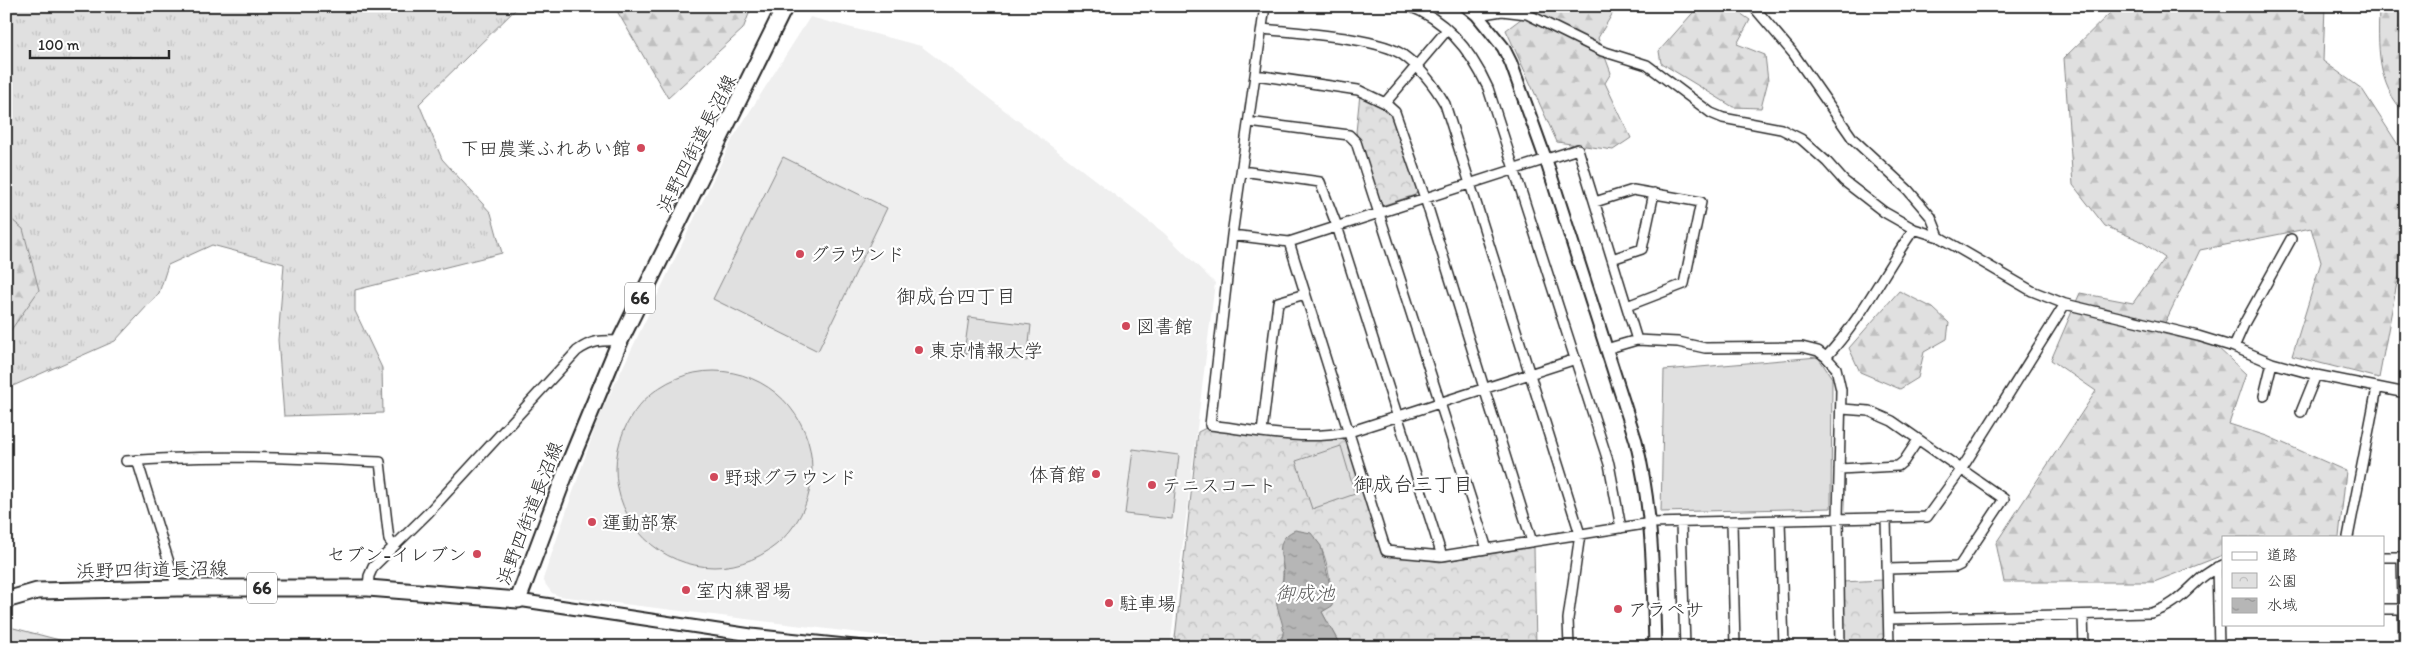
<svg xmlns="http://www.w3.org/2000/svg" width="2412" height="653" font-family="Itim,'Klee One',sans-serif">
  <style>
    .built { fill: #efefef }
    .grass { fill: url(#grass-tufts); stroke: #868686 }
    .forest { fill: url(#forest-firs); stroke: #868686 }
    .park { fill: url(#park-crowns); stroke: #868686 }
    .garden { fill: #e0e0e0; stroke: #868686 }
    .water { fill: url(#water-ripples); stroke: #7e7e7e }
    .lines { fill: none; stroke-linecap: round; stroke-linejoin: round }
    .minor-casing { stroke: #2b2b2b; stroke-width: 12 }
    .tertiary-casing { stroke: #2b2b2b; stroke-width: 15 }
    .primary-casing { stroke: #2b2b2b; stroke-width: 19 }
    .minor { stroke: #fff; stroke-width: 9 }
    .tertiary { stroke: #fff; stroke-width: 11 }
    .primary { stroke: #fff; stroke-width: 15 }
    .poi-dot { fill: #d1495b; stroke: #fff; stroke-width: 2 }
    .labels { text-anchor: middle; stroke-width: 4.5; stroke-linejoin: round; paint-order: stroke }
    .shield { fill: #fff; stroke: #6b6b6b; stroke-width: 1 }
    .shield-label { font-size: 18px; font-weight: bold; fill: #2b2b2b }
    .street-label { font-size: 19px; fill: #2b2b2b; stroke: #fff }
    .poi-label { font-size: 19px; fill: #2b2b2b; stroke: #fff; text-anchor: start }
    .neighbourhood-label { font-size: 20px; fill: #2b2b2b; stroke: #fff }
    .water-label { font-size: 20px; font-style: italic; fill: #5c5c5c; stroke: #fff }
  </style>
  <defs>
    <pattern id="grass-tufts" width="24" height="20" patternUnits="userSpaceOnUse" patternTransform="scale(1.25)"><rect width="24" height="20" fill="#e0e0e0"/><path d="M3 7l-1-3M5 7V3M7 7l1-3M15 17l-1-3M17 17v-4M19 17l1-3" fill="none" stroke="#c0c0c0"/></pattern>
    <pattern id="forest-firs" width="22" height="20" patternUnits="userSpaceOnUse" patternTransform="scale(1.25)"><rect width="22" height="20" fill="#e0e0e0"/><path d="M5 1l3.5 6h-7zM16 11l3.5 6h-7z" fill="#c0c0c0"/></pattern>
    <pattern id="park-crowns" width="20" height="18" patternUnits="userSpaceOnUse" patternTransform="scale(1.25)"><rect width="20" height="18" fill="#e0e0e0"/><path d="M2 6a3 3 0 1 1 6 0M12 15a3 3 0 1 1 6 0" fill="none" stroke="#c0c0c0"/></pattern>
    <pattern id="water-ripples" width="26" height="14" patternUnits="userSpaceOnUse" patternTransform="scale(1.25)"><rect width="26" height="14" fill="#b6b6b6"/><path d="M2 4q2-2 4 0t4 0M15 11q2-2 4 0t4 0" fill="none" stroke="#949494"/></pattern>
  </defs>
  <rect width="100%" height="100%" fill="#fff"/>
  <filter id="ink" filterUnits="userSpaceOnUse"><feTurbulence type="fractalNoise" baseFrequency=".02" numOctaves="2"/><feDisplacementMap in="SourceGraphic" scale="10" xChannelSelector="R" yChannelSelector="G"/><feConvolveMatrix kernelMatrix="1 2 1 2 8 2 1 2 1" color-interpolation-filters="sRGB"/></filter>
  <g filter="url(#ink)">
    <!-- built -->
    <path class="built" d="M810,17L921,46L1164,233L1215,283L1170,647H974L559,596L552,593L546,585L543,579L599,417L733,138Z"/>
    <!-- grass -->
    <path class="grass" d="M6,6H519L419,104L442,159L491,213L502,253L355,290V311L382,368L383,413L284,416L278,340L284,264L212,245L168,265L159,293L115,341L6,389Z"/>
    <!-- forest -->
    <path class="forest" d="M614,6H752L743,29L668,98Z
      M1538,6H1617L1598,38L1611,73L1605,83L1631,138L1613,150L1557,142L1506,30Z
      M1699,6H1730L1750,20L1737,44L1765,55L1768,81L1761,108L1733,107L1661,63L1659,51Z
      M2117,6H2325L2323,61L2362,89L2406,157V279L2397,283L2379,378L2292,356L2321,262L2311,228L2200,250L2160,333L2216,346L2246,374L2229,424L2267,436L2346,471L2339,537H2223V555L2154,582H2004L1996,543L2096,391L2051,360L2080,293L2133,303L2165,258L2139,240L2105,226L2073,185L2064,58Z
      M2379,6H2406V114C2376,85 2378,45 2379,6Z
      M6,215L23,229L39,290L6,337Z
      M1899,291L1933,308L1949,323L1947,339L1924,352L1918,378L1900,389L1860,372L1849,348Z
      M6,626L86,647H6Z"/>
    <!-- park -->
    <path class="park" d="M1360,94L1368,95L1392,113L1418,190L1415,195L1384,205L1379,202L1356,132Z
      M1206,428C1244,432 1282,436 1320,439C1330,439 1339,436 1347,441L1382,554L1440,562L1534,547L1536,647H1341L1322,612L1333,599C1328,575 1327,530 1295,531C1273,551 1283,549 1283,575C1283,585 1276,594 1277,605C1278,612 1283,619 1284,627C1285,653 1243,646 1224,643L1225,647H1174L1198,432Z
      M1883,580L1886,647H1844L1842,582Z"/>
    <!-- garden -->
    <path class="garden" d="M783,157L887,208L818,351L713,299Z
      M969,317L1031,325L1027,361L964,353Z
      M1818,357L1832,378L1831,508L1661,512L1664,370Z
      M616 469a98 98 0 1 1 196 0a98 98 0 1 1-196 0Z
      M1341,446L1355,494L1312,509L1296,461Z
      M1133,449L1179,455L1172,519L1125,514Z"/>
    <!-- water -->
    <path class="water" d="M1295,530L1311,533L1321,546L1333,599L1332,606L1322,612L1341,647H1274C1291,635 1280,621 1277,605C1276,595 1281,588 1283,579C1287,561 1269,542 1295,530Z"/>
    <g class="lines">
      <!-- minor casing -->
      <g class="minor-casing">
        <path id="minor" d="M1265,6L1232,235L1210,425C1257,431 1303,441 1349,432L1576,359
          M1409,6C1447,20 1472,53 1488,88L1609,464L1621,528
          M1753,6L1793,53L1853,139L1908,190L1931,217L1939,237
          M1477,15L1502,11L1527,14L1602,51L1647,65L1711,113L1723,118L1781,129L1801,139L1827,162L1844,181L1884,212L1914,229L1939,237L2032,291L2065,304L2198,336L2234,347L2272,363L2316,375L2406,393
          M1263,29C1297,33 1377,37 1403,55C1421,68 1434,85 1445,104L1580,534L1568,619L1569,647
          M1256,75L1358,90L1385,103L1395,112L1425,198L1532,542
          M1385,103L1447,30
          M1249,122L1349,135L1356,142L1487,549
          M1242,171L1320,182L1337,226L1442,556
          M1595,202L1633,190L1701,202L1684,284L1627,306
          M1232,235L1289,242L1578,149L1637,340
          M1289,242L1386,551L1442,556L1651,523L1927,517L1961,470L2065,304
          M1612,259L1642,249L1654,193
          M2234,347L2245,322L2291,239
          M1606,349L1637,340L1678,342L1705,348L1802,347L1818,351L1826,357L1836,368L1841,390L1838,518L1840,647
          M1826,357C1862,319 1884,271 1914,229
          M2264,396L2272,363
          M1842,409L1869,411L1892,421L2004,499L1960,565L1956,567L1888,569
          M2301,412L2316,375
          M1262,432L1278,302L1305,294
          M137,460L177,588
          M126,461C210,454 296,458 380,462L389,540L394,546
          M1839,469L1898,466L1904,461L1918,440
          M1886,518L1889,647
          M1780,521L1784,647
          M1732,522L1735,647
          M1681,523L1685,647
          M2348,537L2377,388
          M2383,557H2406
          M2402,557L2404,647
          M2217,567L2219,647
          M368,588L369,576L373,567L428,513L577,351C592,340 602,340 620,341
          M2383,609H2403
          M2083,615L2084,647
          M1889,619L2151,613C2186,603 2193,576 2223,565"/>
      </g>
      <!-- tertiary casing -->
      <g class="tertiary-casing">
        <path id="tertiary" d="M1466,6L1477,15L1503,47L1511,63L1546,160L1636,441C1653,512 1653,575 1655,647
          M518,600L751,635L864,647"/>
      </g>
      <!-- primary casing -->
      <g class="primary-casing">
        <path id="primary" d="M6,600L37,591L177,588H368L518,600L567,469L620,341L785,6"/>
      </g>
      <!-- minor -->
      <use href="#minor" class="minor"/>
      <!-- tertiary -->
      <use href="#tertiary" class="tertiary"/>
      <!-- primary -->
      <use href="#primary" class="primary"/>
    </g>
  </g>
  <!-- markers -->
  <g class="poi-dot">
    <circle cx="641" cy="148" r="5"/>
    <circle cx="800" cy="254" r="5"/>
    <circle cx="1126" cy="326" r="5"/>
    <circle cx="919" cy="350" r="5"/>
    <circle cx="1096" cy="474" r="5"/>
    <circle cx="714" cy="477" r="5"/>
    <circle cx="1152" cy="485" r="5"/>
    <circle cx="592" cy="522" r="5"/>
    <circle cx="477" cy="554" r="5"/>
    <circle cx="686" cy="590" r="5"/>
    <circle cx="1109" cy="603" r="5"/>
    <circle cx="1618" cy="609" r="5"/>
  </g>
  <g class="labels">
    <!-- shield labels -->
    <g class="shield">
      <rect x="625" y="282.5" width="30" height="31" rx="4"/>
      <rect x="247" y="572.5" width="30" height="31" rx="4"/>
    </g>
    <g class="shield-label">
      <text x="640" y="304">66</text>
      <text x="262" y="594">66</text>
    </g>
    <!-- street labels -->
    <g class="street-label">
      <text transform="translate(696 143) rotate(-63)" y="7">浜野四街道長沼線</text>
      <text transform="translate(529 513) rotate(-69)" y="7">浜野四街道長沼線</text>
      <text transform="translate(152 569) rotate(-1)" y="7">浜野四街道長沼線</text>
    </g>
    <!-- poi labels -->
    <g class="poi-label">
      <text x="631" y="155" text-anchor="end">下田農業ふれあい館</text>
      <text x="810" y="261">グラウンド</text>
      <text x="1136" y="333">図書館</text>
      <text x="929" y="357">東京情報大学</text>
      <text x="1086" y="481" text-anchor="end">体育館</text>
      <text x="724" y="484">野球グラウンド</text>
      <text x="1162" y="492">テニスコート</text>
      <text x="602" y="529">運動部寮</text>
      <text x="467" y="561" text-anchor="end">セブン-イレブン</text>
      <text x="696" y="597">室内練習場</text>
      <text x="1119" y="610">駐車場</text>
      <text x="1628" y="616">アラペサ</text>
    </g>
    <!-- neighbourhood labels -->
    <g class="neighbourhood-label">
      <text x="956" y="303">御成台四丁目</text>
      <text x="1413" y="491">御成台三丁目</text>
    </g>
    <!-- water labels -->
    <g class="water-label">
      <text x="1305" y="600">御成池</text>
    </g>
  </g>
  <!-- margin -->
  <rect width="2412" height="653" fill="none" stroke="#fff" stroke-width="25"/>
  <rect x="12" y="12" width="2387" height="628" fill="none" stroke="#2b2b2b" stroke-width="2" filter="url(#ink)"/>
  <!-- legend -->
  <rect x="2222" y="536" width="162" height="90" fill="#ffffff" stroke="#aaaaaa"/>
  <rect x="2232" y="552" width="25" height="8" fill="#ffffff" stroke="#aaaaaa"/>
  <text x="2267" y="560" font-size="15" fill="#2b2b2b">道路</text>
  <rect x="2232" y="573" width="25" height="15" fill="url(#park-crowns)" stroke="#aaaaaa"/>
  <text x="2267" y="586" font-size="15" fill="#2b2b2b">公園</text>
  <rect x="2232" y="598" width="25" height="15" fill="url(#water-ripples)" stroke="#aaaaaa"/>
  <text x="2267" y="610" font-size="15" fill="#2b2b2b">水域</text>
  <!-- scale -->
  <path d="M30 50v8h139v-8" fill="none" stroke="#2b2b2b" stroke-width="2.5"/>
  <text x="38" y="50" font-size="15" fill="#2b2b2b" stroke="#ffffff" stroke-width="4" paint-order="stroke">100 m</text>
</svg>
